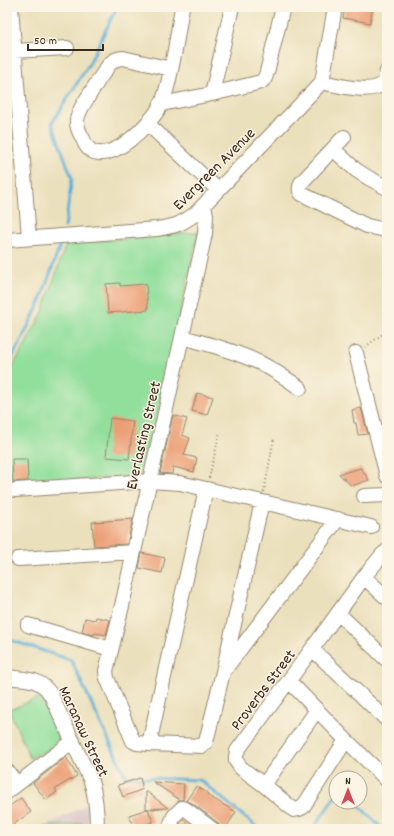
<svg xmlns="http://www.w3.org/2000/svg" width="394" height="836" font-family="Dekko,sans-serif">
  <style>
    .industrial { fill: #d2bec3 }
    .green { fill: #92df9c; stroke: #66845d }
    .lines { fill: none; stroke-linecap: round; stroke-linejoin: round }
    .stream { stroke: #59aed5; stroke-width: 3 }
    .building { fill: #eb9d73 }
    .minor-casing { stroke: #93856d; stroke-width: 16 }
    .path { stroke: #93856d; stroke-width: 2; stroke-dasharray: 1 3; stroke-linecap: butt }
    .minor { stroke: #fff; stroke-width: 14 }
    .labels { text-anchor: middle; stroke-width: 3; stroke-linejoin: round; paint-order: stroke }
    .street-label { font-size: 16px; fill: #3b2a1e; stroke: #fcf5e5 }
  </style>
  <rect width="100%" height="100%" fill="#fcf5e5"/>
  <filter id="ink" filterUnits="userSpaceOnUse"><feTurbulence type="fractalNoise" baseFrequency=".025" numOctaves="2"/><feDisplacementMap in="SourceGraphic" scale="8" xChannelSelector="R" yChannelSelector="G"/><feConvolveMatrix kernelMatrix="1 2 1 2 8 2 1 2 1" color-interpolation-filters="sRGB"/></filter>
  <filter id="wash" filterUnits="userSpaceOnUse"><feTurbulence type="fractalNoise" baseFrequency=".012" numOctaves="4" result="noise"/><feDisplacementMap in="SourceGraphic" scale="16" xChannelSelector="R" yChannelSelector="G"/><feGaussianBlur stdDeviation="0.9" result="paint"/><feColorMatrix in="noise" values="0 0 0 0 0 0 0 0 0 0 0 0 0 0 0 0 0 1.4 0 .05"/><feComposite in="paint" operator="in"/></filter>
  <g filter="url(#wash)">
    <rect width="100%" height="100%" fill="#ebe0bc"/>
    <!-- industrial -->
    <path class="industrial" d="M88,804V829H40Z"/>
    <!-- green -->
    <path class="green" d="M198,232L144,476L7,485V376L24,347L42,314L66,244Z
      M40,697L61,744L30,758L9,710Z
      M81,823L82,829H36V828Z"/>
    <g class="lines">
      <!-- stream -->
      <path class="stream" d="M65,227L72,178L52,123L89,64L117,7
        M7,367L25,333L40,302L60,246
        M7,593L10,619L8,639
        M7,639L71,660L126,777L200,780L259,829
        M355,802L383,829
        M313,829L336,795"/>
    </g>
    <g id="blocks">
      <!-- building -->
      <path class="building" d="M345,7H373L370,23L343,18Z
        M120,283V286L146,284L148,310L108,313L106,284Z
        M197,393L213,397L207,415L192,411Z
        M361,408L368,434L358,435L356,423H354L352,410Z
        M173,415L187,419L182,435L190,438L184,455L197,458L194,472L173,467L172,474L160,473Z
        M110,418L133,421L129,459L106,457Z
        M12,459H27L28,481L13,482Z
        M361,468L369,480L352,486L339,474Z
        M133,519L127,544L94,546L92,522Z
        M142,553L165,558L162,573L139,568Z
        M96,617L110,620L106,635L95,633L94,635L82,632L85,618L95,620Z
        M66,757L77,776L55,789L57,792L46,800L33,783Z
        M140,778L142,785L141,787L143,789L123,797L118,785Z
        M153,782L184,784L183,800H180Z
        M196,786L208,793L207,795L236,812L225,829L220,827L217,822L192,803L186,801Z
        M146,791L168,808L146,809Z
        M21,798L31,812L7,829V808Z
        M148,809L153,822L134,829L129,815Z
        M183,819L195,829H178Z"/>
    </g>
  </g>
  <g filter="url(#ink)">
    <use href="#blocks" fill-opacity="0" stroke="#93856d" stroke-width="1"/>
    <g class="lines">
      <!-- minor casing -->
      <g class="minor-casing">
        <path id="minor" d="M11,7L29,238
          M14,51L67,48
          M171,69L123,58C116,58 112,61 108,66C101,76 94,87 88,97C84,103 80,109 78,116C75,124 79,132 83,139C84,142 86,146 89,149C110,167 152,122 161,105C165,97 167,88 169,79C175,55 178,31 182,7
          M322,82C336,85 373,95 383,83C386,80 386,75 387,71
          M212,94L232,7
          M161,104L212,94L261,82L265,78L267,72L283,7
          M148,124L218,190
          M344,137L301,183C299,188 299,191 302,194L367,226L381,229L387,227
          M333,149L356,170L367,177L387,188
          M204,205L206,215L205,234L121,610L106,671L107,678L133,741L137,743L149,744L202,746L206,742L223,672L262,502
          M7,240L157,229C175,226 180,225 195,214L322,82L335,7
          M182,337C208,344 234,351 258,362C273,369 287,379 300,388
          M356,353L387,476
          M15,490L149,481L180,483L371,527
          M364,496L387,495
          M18,559L134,552
          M364,577L387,598
          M338,613L387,660
          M28,625L111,649
          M312,649L387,720
          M226,668L338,519
          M7,677C26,680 40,677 51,695L91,781C96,797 97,812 97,829
          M289,681L346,740L387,780
          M346,740L303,807L299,809L294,810L264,785L241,768L236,761V756L237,751L312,649L364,577L382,555L387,551
          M149,744L206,489
          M7,771L17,784
          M264,785L317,710
          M7,792L73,741
          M169,829L174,816L182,808L187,810L212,829"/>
      </g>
      <!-- path -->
      <path class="path" d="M365,347L387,331
        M209,478L220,432
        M264,492L274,438"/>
      <!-- minor -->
      <use href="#minor" class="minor"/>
    </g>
  </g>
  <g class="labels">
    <!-- street labels -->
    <g class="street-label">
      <text transform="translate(213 168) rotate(-45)" y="6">Evergreen Avenue</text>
      <text transform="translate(142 435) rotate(-77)" y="6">Everlasting Street</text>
      <text transform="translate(262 689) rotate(-53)" y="6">Proverbs Street</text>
      <text transform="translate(85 731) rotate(65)" y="6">Maranaw Street</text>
    </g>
  </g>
  <!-- margin -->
  <rect width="394" height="836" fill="none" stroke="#fcf5e5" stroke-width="24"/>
  <!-- north arrow -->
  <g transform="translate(348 790)"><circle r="19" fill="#fcf5e5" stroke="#afa495"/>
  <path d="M0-3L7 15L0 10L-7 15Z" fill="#d1495b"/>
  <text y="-6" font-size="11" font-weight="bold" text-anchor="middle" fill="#3b2a1e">N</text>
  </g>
  <!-- scale -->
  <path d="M28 44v6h75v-6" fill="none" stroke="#3b2a1e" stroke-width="2"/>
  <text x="34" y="44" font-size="12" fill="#3b2a1e" stroke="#fcf5e5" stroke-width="3" paint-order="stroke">50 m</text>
</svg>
